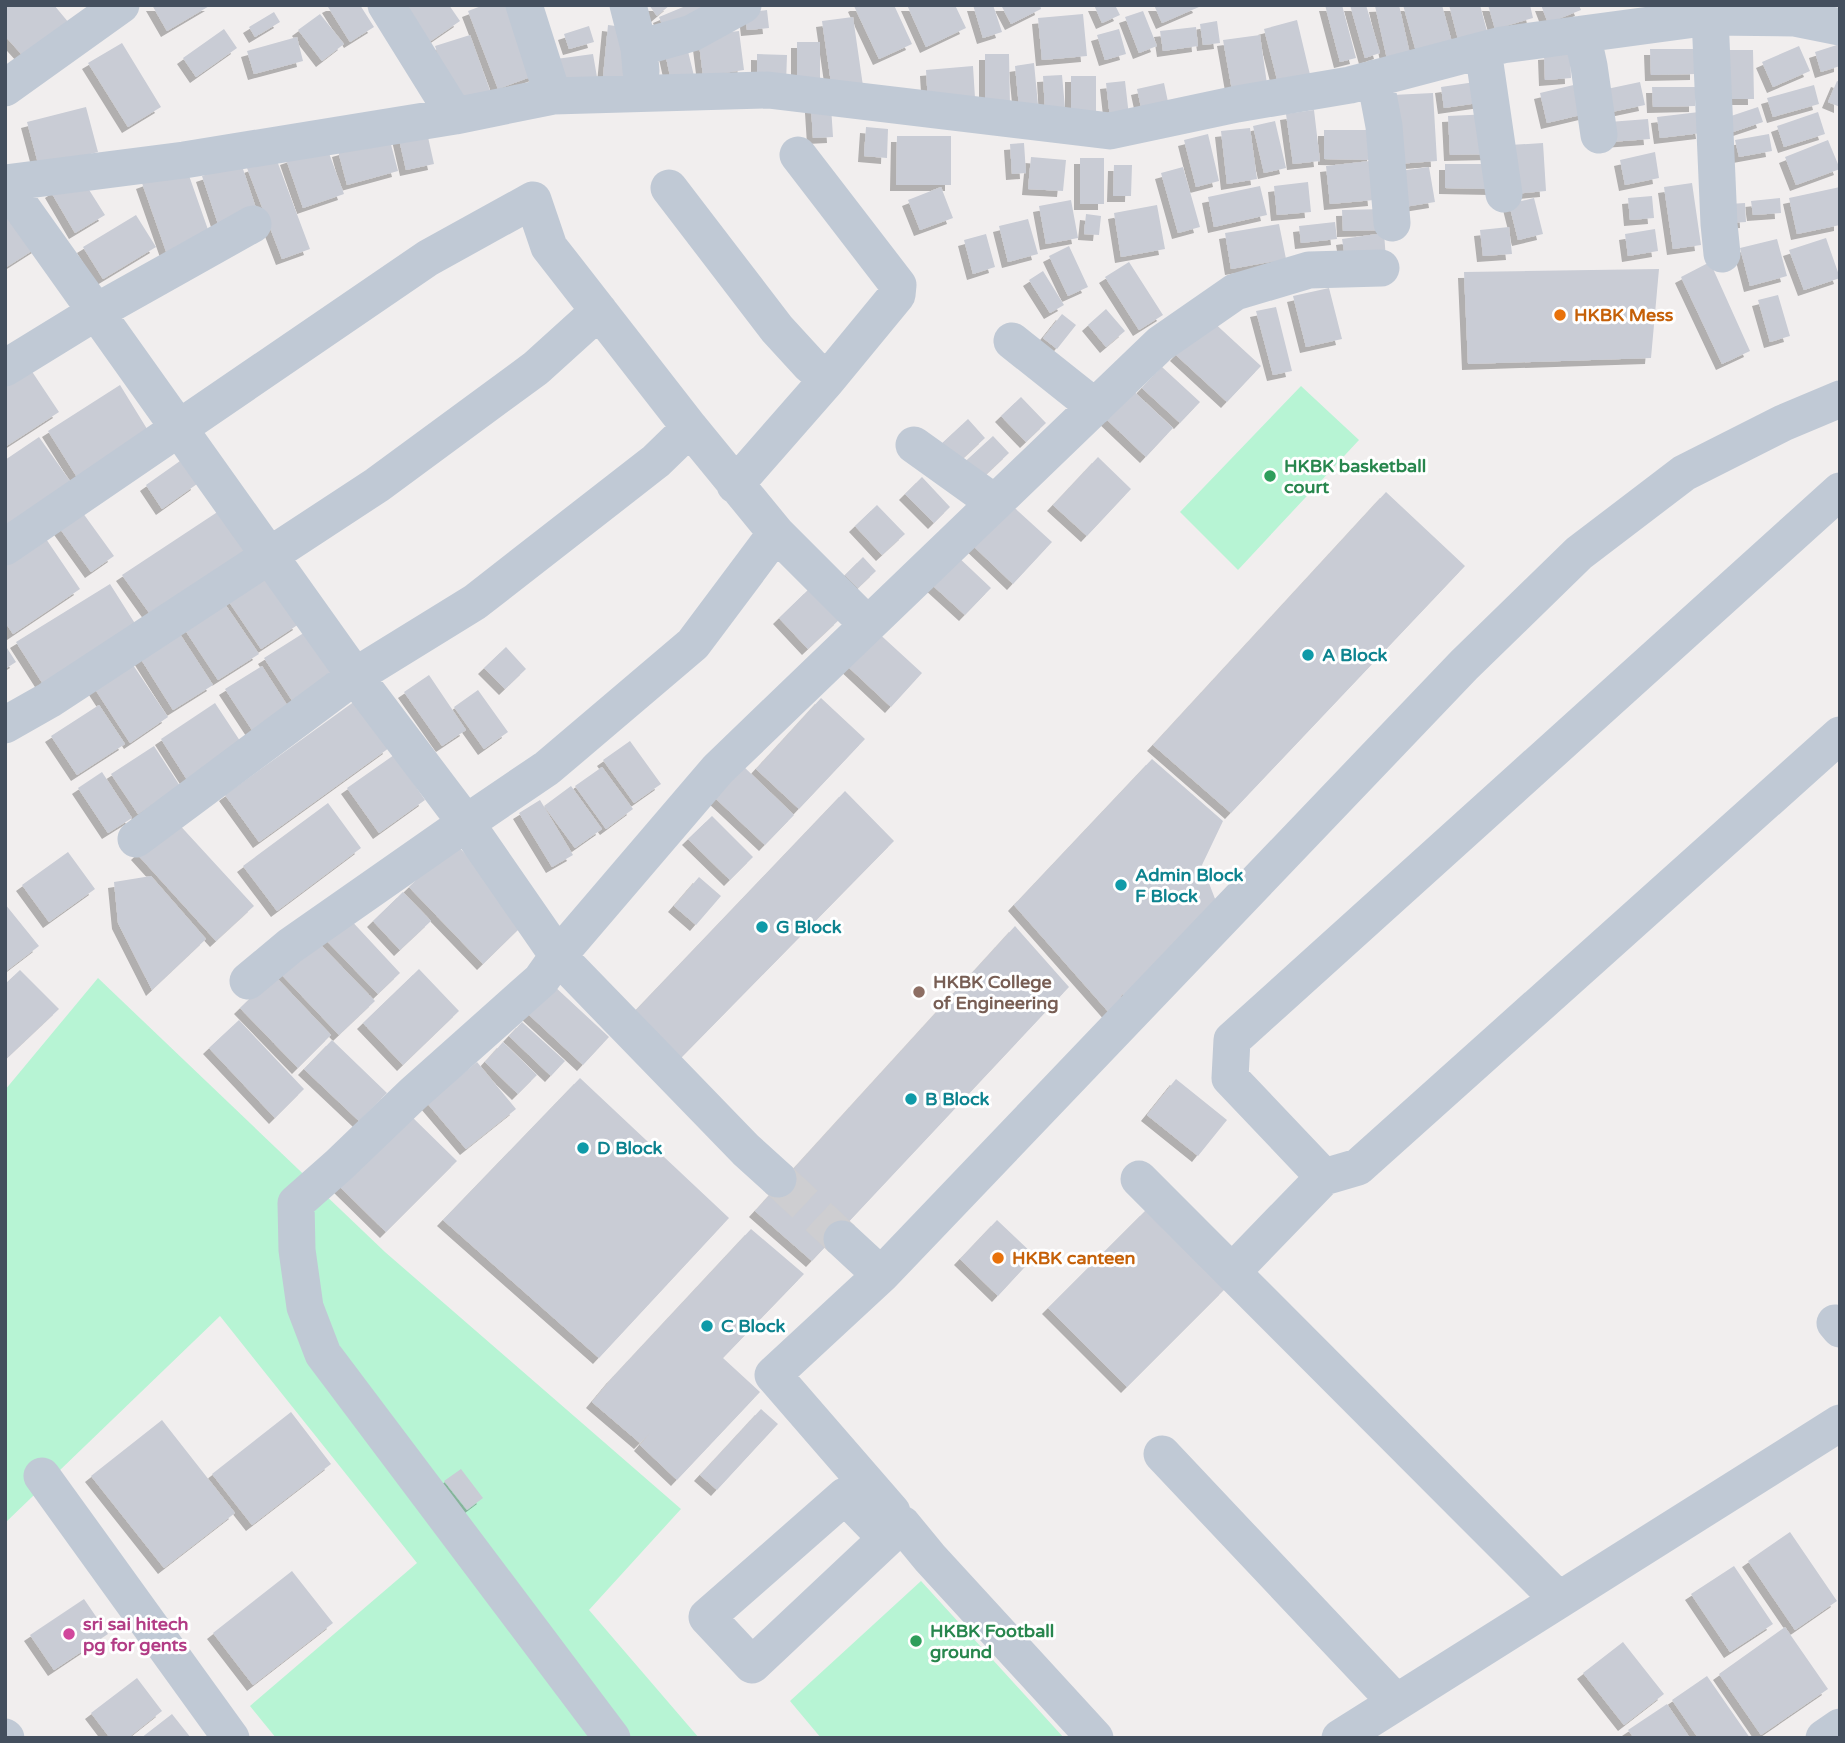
<svg xmlns="http://www.w3.org/2000/svg" width="1845" height="1743" font-family="'Varela Round',sans-serif">
  <style>
    .green { fill: #b7f4d4 }
    .building { fill: #c9ccd5; filter: url(#shadow) }
    .lines { fill: none; stroke-linecap: round; stroke-linejoin: round }
    .minor-tunnel { stroke: #ceced1; stroke-width: 37; stroke-dasharray: 37 18; stroke-linecap: butt }
    .minor { stroke: #c0c9d5; stroke-width: 37 }
    .food-dot { fill: #e8710a; stroke: #fff; stroke-width: 2.5 }
    .leisure-dot { fill: #2e9e5b; stroke: #fff; stroke-width: 2.5 }
    .culture-dot { fill: #0f9aa8; stroke: #fff; stroke-width: 2.5 }
    .education-dot { fill: #8d6e63; stroke: #fff; stroke-width: 2.5 }
    .hotel-dot { fill: #d1479c; stroke: #fff; stroke-width: 2.5 }
    .labels { text-anchor: middle; stroke-width: 6; stroke-linejoin: round; paint-order: stroke }
    .food-label { font-size: 18px; font-weight: bold; fill: #c56008; stroke: #fff; text-anchor: start }
    .leisure-label { font-size: 18px; font-weight: bold; fill: #27864d; stroke: #fff; text-anchor: start }
    .culture-label { font-size: 18px; font-weight: bold; fill: #0d838f; stroke: #fff; text-anchor: start }
    .education-label { font-size: 18px; font-weight: bold; fill: #785e54; stroke: #fff; text-anchor: start }
    .hotel-label { font-size: 18px; font-weight: bold; fill: #b23c85; stroke: #fff; text-anchor: start }
  </style>
  <defs>
    <filter id="shadow"><feDropShadow dx="-6" dy="6" stdDeviation="0" flood-color="#0004"/></filter>
  </defs>
  <rect width="100%" height="100%" fill="#f1eeee"/>
  <!-- green -->
  <path class="green" d="M1301,386L1359,440L1238,570L1180,512Z
    M98,978L385,1252L681,1509L589,1610L699,1738H276L250,1706L417,1563L220,1316L5,1523V1090Z
    M921,1581L1064,1738H821L790,1701Z"/>
  <!-- building -->
  <path class="building" d="M5,5H54L74,29L32,66L5,36Z
    M152,5H211L167,31Z
    M332,5H360L374,27L350,42L328,7Z
    M398,5H449L460,21L425,45Z
    M484,5H509L536,75L498,89L468,11Z
    M649,5H670L657,16Z
    M688,5H741L667,36L659,17Z
    M856,5H894L912,44L879,59L854,6Z
    M907,5H955L966,28L926,47Z
    M973,5H993L1002,32L983,38Z
    M1001,5H1040L1041,9L1011,24Z
    M1094,5H1115L1120,15L1102,23Z
    M1154,5H1198L1199,7L1162,23Z
    M1325,5H1342L1356,58L1340,62Z
    M1350,5H1366L1380,53L1365,58Z
    M1399,5L1410,54L1387,59L1375,6Z
    M1403,5H1442L1453,46L1417,55Z
    M1449,5H1480L1488,35L1459,43Z
    M1488,5H1530L1533,18L1495,29Z
    M1541,5H1579L1581,10L1548,23Z
    M767,10L769,28L747,30L745,13Z
    M1143,11L1157,46L1139,53L1125,17Z
    M274,12L280,22L255,37L249,27Z
    M320,14L344,44L322,61L298,30Z
    M1083,14L1087,56L1042,60L1038,18Z
    M853,17L863,86L832,90L822,21Z
    M1297,20L1312,83L1280,91L1264,29Z
    M1217,21L1220,43L1203,45L1200,24Z
    M608,25L631,28L626,79L603,77Z
    M589,26L594,42L569,49L564,34Z
    M1196,27L1198,46L1163,51L1160,31Z
    M224,29L237,48L196,77L183,58Z
    M1119,29L1126,54L1105,60L1097,35Z
    M739,31L744,70L703,76L698,36Z
    M470,35L491,93L456,105L435,46Z
    M1260,35L1268,91L1233,96L1223,40Z
    M297,37L303,61L254,74L247,51Z
    M685,39L695,80L672,85L663,44Z
    M797,42H820V86H797Z
    M122,43L161,107L128,127L88,63Z
    M1840,44V66L1821,72L1815,52Z
    M1799,46L1810,71L1773,87L1762,62Z
    M1650,49H1696V74L1651,75Z
    M1720,50H1753L1754,99H1721Z
    M1570,52L1571,78L1545,80L1544,54Z
    M593,54L598,83L560,88L556,59Z
    M757,54L787,55L786,84L757,83Z
    M985,54H1009L1010,105H985Z
    M1034,63L1038,105L1019,107L1015,66Z
    M973,66L975,98L928,102L926,70Z
    M1062,75L1065,108L1045,110L1043,76Z
    M1071,76H1096V113H1071Z
    M1125,81L1129,116L1110,118L1106,83Z
    M1482,81L1485,102L1444,108L1441,87Z
    M1837,81L1840,82V107L1828,102Z
    M1640,82L1645,105L1607,113L1602,90Z
    M1164,83L1171,116L1144,121L1137,89Z
    M1582,83L1589,113L1547,123L1540,93Z
    M1814,85L1819,104L1773,117L1767,98Z
    M1652,87H1695V106L1653,107Z
    M1433,93L1437,161L1397,164L1392,95Z
    M831,106L833,137L813,138L811,107Z
    M86,107L98,152L39,167L27,122Z
    M1758,107L1763,122L1730,133L1725,118Z
    M1314,110L1320,161L1293,164L1286,114Z
    M1699,112L1702,133L1660,138L1657,117Z
    M1818,112L1825,134L1784,147L1777,126Z
    M1491,114L1493,154L1450,155L1448,116Z
    M1648,119L1650,139L1610,142L1609,122Z
    M1275,121L1286,168L1264,173L1253,126Z
    M866,127L888,129L887,158L864,156Z
    M426,128L434,164L406,170L398,135Z
    M1250,128L1257,179L1227,184L1221,131Z
    M1324,130H1373V160L1324,159Z
    M1208,134L1219,181L1196,187L1184,140Z
    M1769,134L1772,151L1739,157L1735,140Z
    M897,136H951V185H896Z
    M389,137L398,171L347,185L338,151Z
    M1828,140L1840,169L1796,185L1785,157Z
    M1024,143L1026,173L1012,174L1010,144Z
    M1543,143L1546,191L1513,194L1510,145Z
    M326,145L344,194L303,208L286,159Z
    M1655,152L1659,178L1625,185L1620,160Z
    M1031,157L1066,160L1063,191L1028,189Z
    M276,158L310,249L282,259L247,168Z
    M1080,158H1104V204H1080Z
    M1370,161L1374,200L1330,204L1326,166Z
    M241,163L257,211L218,224L202,176Z
    M1445,164H1496V189L1445,188Z
    M1114,165H1132L1131,196H1113Z
    M186,167L212,241L168,257L142,183Z
    M1183,167L1200,227L1178,233L1161,173Z
    M1429,167L1435,202L1398,208L1392,172Z
    M79,174L105,215L75,233L51,192Z
    M1308,182L1311,212L1277,215L1274,186Z
    M1692,183L1701,245L1673,249L1664,187Z
    M1260,186L1267,215L1214,227L1208,197Z
    M941,187L953,218L920,230L908,200Z
    M1840,187V225L1797,234L1789,198Z
    M1652,196L1654,218L1630,220L1628,198Z
    M1534,198L1543,234L1518,240L1509,204Z
    M1780,198L1781,213L1753,215L1751,201Z
    M1071,200L1078,238L1046,244L1039,206Z
    M1745,203L1746,222L1730,223L1729,204Z
    M1157,205L1165,249L1121,257L1114,213Z
    M1385,209V230L1343,231L1342,210Z
    M16,212L38,247L5,268V219Z
    M1086,214L1101,216L1099,235L1084,234Z
    M136,215L156,247L103,279L83,247Z
    M1028,219L1038,254L1008,262L999,226Z
    M1335,222L1337,239L1301,243L1299,226Z
    M1279,224L1286,259L1231,269L1225,233Z
    M1509,227L1512,254L1483,256L1480,230Z
    M1655,229L1658,251L1628,256L1625,234Z
    M1384,233L1386,259L1346,263L1342,239Z
    M986,234L995,267L973,274L964,240Z
    M1826,238L1840,278L1804,290L1789,250Z
    M1777,239L1787,276L1750,286L1740,248Z
    M1069,246L1088,287L1068,296L1049,256Z
    M1129,262L1163,315L1139,330L1105,277Z
    M1710,262L1750,351L1722,364L1681,277Z
    M1659,269L1651,358L1468,364L1464,272Z
    M1043,271L1064,305L1050,313L1029,280Z
    M1329,288L1342,339L1306,347L1293,296Z
    M1778,295L1790,336L1770,342L1758,300Z
    M1276,307L1292,371L1273,375L1256,311Z
    M1106,309L1125,331L1106,347L1088,325Z
    M1062,314L1076,325L1057,349L1043,338Z
    M1210,319L1261,366L1227,402L1176,355Z
    M27,364L59,412L5,447V378Z
    M1162,367L1200,402L1180,423L1142,388Z
    M120,385L152,437L80,482L48,431Z
    M1127,385L1173,428L1146,457L1101,414Z
    M1021,397L1046,423L1026,442L1001,416Z
    M968,419L985,438L956,465L939,446Z
    M993,436L1009,453L974,486L957,469Z
    M39,437L75,488L5,536V460Z
    M1098,457L1131,489L1087,536L1053,505Z
    M180,461L197,484L162,509L146,485Z
    M922,477L950,507L934,523L905,494Z
    M1386,492L1465,566L1231,813L1153,745Z
    M1006,500L1052,542L1013,584L967,540Z
    M877,505L905,534L882,555L855,526Z
    M80,509L114,556L91,572L58,526Z
    M222,509L253,556L155,621L122,575Z
    M42,533L80,589L13,634L5,622V558Z
    M956,555L991,588L965,615L930,583Z
    M863,557L876,571L858,588L845,575Z
    M263,571L299,624L261,649L225,596Z
    M110,584L141,633L48,692L16,642Z
    M810,588L840,619L808,649L779,618Z
    M225,604L259,654L218,680L185,630Z
    M176,628L213,685L173,710L137,653Z
    M310,629L342,679L297,708L264,658Z
    M874,629L922,673L891,707L843,662Z
    M5,645L16,662L5,669Z
    M506,647L526,669L505,689L484,668Z
    M131,662L168,717L130,743L93,686Z
    M262,666L289,708L252,730L225,689Z
    M429,675L466,730L442,746L404,692Z
    M478,690L508,732L484,749L454,707Z
    M821,698L865,739L799,809L756,769Z
    M355,701L389,748L259,842L225,795Z
    M215,703L246,750L191,786L161,739Z
    M99,705L125,744L77,775L51,736Z
    M630,741L661,784L634,803L603,760Z
    M154,746L180,786L138,814L111,774Z
    M394,755L425,800L379,833L347,788Z
    M1152,759L1223,821L1202,865L1222,917L1140,1003L1122,994L1112,1016L1014,905Z
    M742,765L794,815L765,845L713,796Z
    M602,767L633,809L606,829L575,786Z
    M102,772L132,818L108,833L78,788Z
    M571,786L602,829L575,848L544,806Z
    M845,791L894,841L677,1062L633,1013Z
    M540,800L573,855L552,867L519,813Z
    M328,803L361,848L277,911L243,866Z
    M712,816L753,857L730,880L688,839Z
    M175,820L254,906L216,941L137,854Z
    M455,843L528,920L483,964L409,887Z
    M68,852L95,889L49,922L22,885Z
    M151,876L206,939L152,990L118,923L114,882Z
    M699,877L721,896L696,925L674,906Z
    M403,892L431,921L400,950L373,921Z
    M5,904L39,946L5,972Z
    M347,916L400,973L378,994L324,938Z
    M1015,926L1069,987L812,1261L755,1211Z
    M315,939L375,1001L339,1035L280,973Z
    M419,969L459,1011L403,1065L363,1023Z
    M20,970L59,1009L5,1060V984Z
    M274,975L331,1035L298,1068L240,1008Z
    M553,985L609,1037L583,1065L527,1013Z
    M239,1020L304,1089L275,1118L209,1048Z
    M522,1022L565,1061L551,1076L509,1036Z
    M332,1040L387,1093L359,1121L304,1069Z
    M503,1042L537,1075L518,1094L485,1062Z
    M477,1062L516,1109L466,1149L427,1103Z
    M580,1078L729,1218L599,1358L443,1220Z
    M1176,1079L1227,1120L1198,1156L1147,1115Z
    M407,1112L457,1161L386,1232L336,1183Z
    M1146,1210L1225,1289L1127,1387L1048,1308Z
    M997,1220L1035,1256L998,1296L960,1259Z
    M751,1229L804,1274L723,1358L760,1392L677,1480L640,1445L650,1433L640,1443L592,1402L612,1378Z
    M761,1409L778,1424L717,1490L700,1475Z
    M291,1412L331,1464L252,1525L212,1474Z
    M162,1420L235,1513L164,1568L91,1476Z
    M461,1469L483,1498L467,1510L444,1481Z
    M1790,1532L1837,1601L1795,1630L1748,1561Z
    M1734,1566L1773,1624L1730,1652L1691,1594Z
    M292,1571L333,1623L253,1685L213,1633Z
    M84,1599L108,1634L54,1670L30,1635Z
    M1785,1627L1828,1689L1761,1735L1719,1674Z
    M1623,1642L1664,1694L1624,1725L1583,1673Z
    M1707,1676L1750,1738H1698L1672,1700Z
    M137,1678L162,1711L128,1738H110L91,1713Z
    M1667,1704L1690,1738H1634L1628,1730Z
    M172,1714L191,1738H141Z"/>
  <g class="lines">
    <!-- minor-tunnel -->
    <path class="minor-tunnel" d="M778,1179L842,1239"/>
    <!-- minor -->
    <path class="minor" d="M386,5L455,116
      M524,5L553,96
      M628,5L639,48L641,71
      M1710,17L1719,224L1722,254
      M1582,34L1589,66L1599,135
      M639,48L692,33L743,5
      M1483,50L1504,194
      M1375,78L1384,126L1392,223
      M5,88L121,5
      M5,183L184,160L455,116L553,96L768,90L1110,131L1237,104L1350,85L1502,45L1710,17L1795,18L1840,27
      M5,184L355,676L466,823L558,956L746,1150L778,1179
      M669,188L777,329L810,365L827,380
      M1012,341L1095,407
      M5,368L96,312L253,224
      M914,445L995,503
      M735,485L827,380L897,295L898,285L798,155
      M1840,491L1232,1040L1230,1078L1324,1177L1358,1167L1840,735
      M5,547L428,258L533,200L549,247L690,428L776,533L868,625
      M5,725L49,700L377,485L536,368L599,311
      M136,839L355,676L475,602L656,461L690,428
      M248,981L290,946L466,823L547,768L693,644L776,533
      M1139,1179L1559,1600
      M842,1239L881,1275L773,1375L892,1512
      M1232,1272L1324,1177
      M881,1275L1464,665L1579,553L1684,473L1783,423L1840,399
      M1835,1323L1840,1329
      M1162,1454L1396,1702
      M42,1476L231,1738
      M886,1538L845,1496L707,1617L752,1665L902,1524L930,1558L1095,1738
      M5,1737L6,1738
      M612,1738L323,1354L305,1307L297,1250L296,1203L339,1165L413,1094L541,980L558,956L718,769L1160,344L1235,292L1309,270L1381,268
      M1340,1738L1840,1423
      M1824,1738L1840,1727"/>
  </g>
  <!-- markers -->
  <g class="food-dot">
    <circle cx="1560" cy="315" r="7"/>
    <circle cx="998" cy="1258" r="7"/>
  </g>
  <g class="leisure-dot">
    <circle cx="1270" cy="476" r="7"/>
    <circle cx="916" cy="1641" r="7"/>
  </g>
  <g class="culture-dot">
    <circle cx="1308" cy="655" r="7"/>
    <circle cx="1121" cy="885" r="7"/>
    <circle cx="762" cy="927" r="7"/>
    <circle cx="911" cy="1099" r="7"/>
    <circle cx="583" cy="1148" r="7"/>
    <circle cx="707" cy="1326" r="7"/>
  </g>
  <circle class="education-dot" cx="919" cy="992" r="7"/>
  <circle class="hotel-dot" cx="69" cy="1634" r="7"/>
  <g class="labels">
    <!-- food labels -->
    <g class="food-label">
      <text x="1574" y="321">HKBK Mess</text>
      <text x="1012" y="1264">HKBK canteen</text>
    </g>
    <!-- leisure labels -->
    <g class="leisure-label">
      <text x="1284" y="472">HKBK basketball<tspan x="1284" dy="21">court</tspan></text>
      <text x="930" y="1637">HKBK Football<tspan x="930" dy="21">ground</tspan></text>
    </g>
    <!-- culture labels -->
    <g class="culture-label">
      <text x="1322" y="661">A Block</text>
      <text x="1135" y="881">Admin Block<tspan x="1135" dy="21">F Block</tspan></text>
      <text x="776" y="933">G Block</text>
      <text x="925" y="1105">B Block</text>
      <text x="597" y="1154">D Block</text>
      <text x="721" y="1332">C Block</text>
    </g>
    <!-- education labels -->
    <g class="education-label">
      <text x="933" y="988">HKBK College<tspan x="933" dy="21">of Engineering</tspan></text>
    </g>
    <!-- hotel labels -->
    <g class="hotel-label">
      <text x="83" y="1630">sri sai hitech<tspan x="83" dy="21">pg for gents</tspan></text>
    </g>
  </g>
  <!-- border -->
  <rect width="1845" height="1743" fill="none" stroke="#444f5e" stroke-width="14"/>
</svg>
